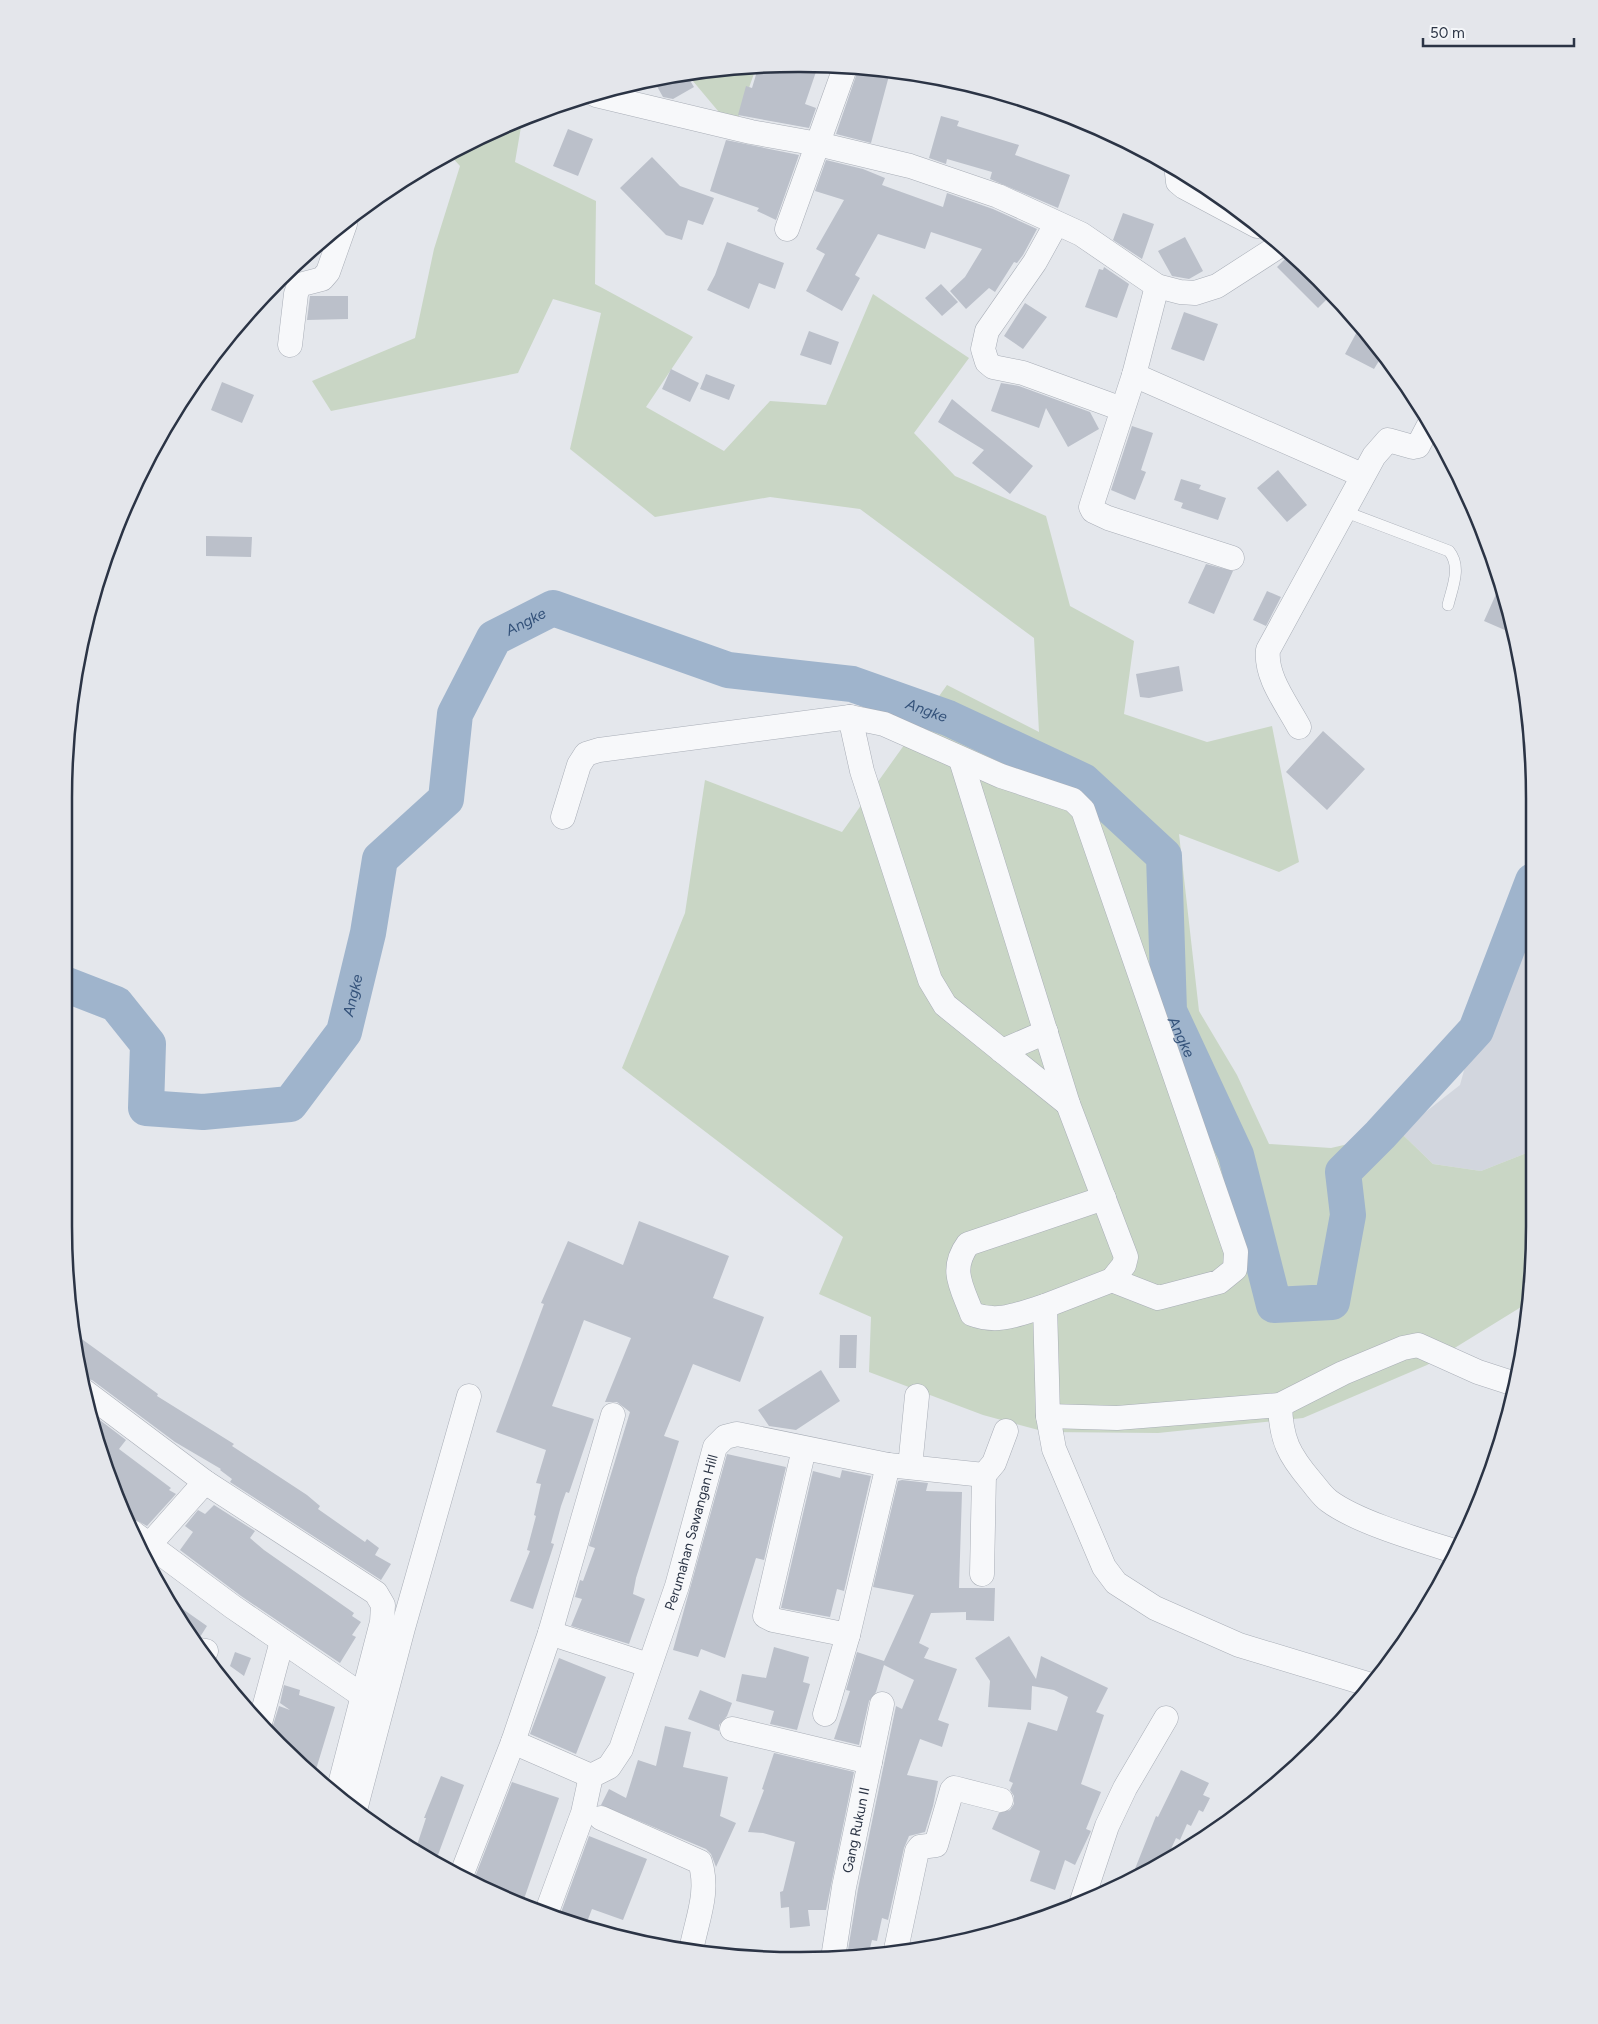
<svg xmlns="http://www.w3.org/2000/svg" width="1598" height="2024" font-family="Figtree,sans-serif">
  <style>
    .built { fill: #d2d6de }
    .green { fill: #c9d6c5 }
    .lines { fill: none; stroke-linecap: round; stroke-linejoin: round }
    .river { stroke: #9fb4cc; stroke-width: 36 }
    .building { fill: #bbc0ca }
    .service-casing { stroke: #a9aeb7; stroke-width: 12 }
    .minor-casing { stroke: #a9aeb7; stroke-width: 25 }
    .service { stroke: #f7f8fa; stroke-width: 11 }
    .minor { stroke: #f7f8fa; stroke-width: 24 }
    .labels { text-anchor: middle; stroke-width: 4; stroke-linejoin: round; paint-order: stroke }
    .street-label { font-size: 14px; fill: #2b3445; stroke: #f4f6f9 }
    .water-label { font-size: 15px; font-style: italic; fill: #34527a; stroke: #f4f6f9 }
    .rim { fill: none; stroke: #2b3445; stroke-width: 2.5 }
  </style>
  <rect width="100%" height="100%" fill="#e4e7ec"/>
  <!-- built -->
  <path class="built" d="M1525,890H1533L1534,1150L1481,1171L1433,1164L1400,1132L1460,1085L1477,1023Z"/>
  <!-- green -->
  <path class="green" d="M756,68L734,130L687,74L703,70Z
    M522,121L515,162L596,201L595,284L693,337L646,407L724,451L770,401L826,405L873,294L969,358L914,433L955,476L1046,516L1070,606L1134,641L1124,714L1207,742L1272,726L1299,862L1279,872L1179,834L1199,1011L1237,1075L1269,1144L1331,1148L1400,1132L1433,1164L1481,1171L1534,1150V1225L1526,1304L1427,1365L1303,1418L1158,1433L1046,1432L983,1415L869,1372L871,1317L819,1294L843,1237L622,1068L685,913L705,780L842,832L947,685L1039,732L1034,638L860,509L770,497L655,517L570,449L601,313L553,299L518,373L331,411L312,381L415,338L434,249L460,166L449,154Z"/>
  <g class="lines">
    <!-- river -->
    <path class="river" id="s1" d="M67,985L116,1004L148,1044L146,1108L203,1112L290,1104L344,1032L368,933L380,859L446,799L455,714L494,638L553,608L728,670L852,684L948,718L1083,781L1164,856L1169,1011L1236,1155L1274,1305L1332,1302L1348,1215L1343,1172L1380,1135L1476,1030L1533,881"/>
  </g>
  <!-- building -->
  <path class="building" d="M818,66L805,104L816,108L809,128L738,115L746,86L752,88L758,68Z
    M859,67L890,72L871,143L836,134Z
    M686,74L694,87L673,99L663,97L654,81Z
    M941,116L959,121L957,126L1019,145L1015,155L1070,175L1058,208L990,179L992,172L947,159L946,164L929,158Z
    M568,129L593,139L578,176L553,166Z
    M726,140L799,155L776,220L757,211L759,208L710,191Z
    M652,157L680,186L714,198L703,225L688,220L682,240L666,235L620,188Z
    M826,160L863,169L885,178L882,185L943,207L947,193L993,209L1037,229L1023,255L1017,263L1014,262L995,292L989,288L966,309L950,291L965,277L982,249L931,232L925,249L878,234L855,275L860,278L842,311L806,291L825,254L816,249L844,200L815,191Z
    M1123,213L1154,224L1142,259L1113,240Z
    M1185,237L1203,271L1189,279L1172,276L1158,251Z
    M727,242L784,263L775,289L759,283L749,309L707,290L715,275Z
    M1289,255L1331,295L1318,308L1277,267Z
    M1104,267L1129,284L1117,318L1085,307L1099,269L1103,270Z
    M941,284L958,302L942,316L925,298Z
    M310,296H348V319L307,320Z
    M1025,303L1047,317L1023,349L1004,336Z
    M1184,312L1218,324L1204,361L1171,349Z
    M1360,326L1382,356L1374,369L1345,354Z
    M809,331L839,342L831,365L800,355Z
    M671,369L699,383L690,402L662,389Z
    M706,374L735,385L729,400L700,389Z
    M222,382L254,395L242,423L211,410Z
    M1001,383L1019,386L1090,412L1099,429L1068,447L1046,408L1039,428L991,411Z
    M952,399L1033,466L1010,494L972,463L984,450L938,422Z
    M1132,426L1153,433L1141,470L1146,472L1135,500L1111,490Z
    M1278,470L1307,505L1287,522L1257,488Z
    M1181,479L1201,485L1199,489L1226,498L1218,520L1181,508L1183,503L1174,500Z
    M206,536L252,537L251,557L206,556Z
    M1206,564L1233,571L1214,614L1188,603Z
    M1501,583L1514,634L1484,621Z
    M1267,591L1281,597L1266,626L1253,620Z
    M1179,666L1183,691L1149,698L1140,697L1136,674Z
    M1323,731L1365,769L1327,810L1286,772Z
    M639,1221L729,1256L713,1298L764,1317L740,1382L693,1364L664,1436L679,1441L636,1578L633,1594L645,1599L629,1644L571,1626L582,1599L575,1597L580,1580L583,1581L595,1548L589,1546L630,1412L617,1402H605L631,1338L584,1320L552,1406L594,1419L569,1493L566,1492L561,1506L551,1543L554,1544L533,1609L510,1601L530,1551L527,1550L536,1516L534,1515L541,1484L536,1483L546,1450L496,1432L544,1304L541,1303L568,1241L623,1265Z
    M72,1332L158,1394L157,1396L234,1444L232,1446L307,1495L320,1506L318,1509L365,1542L367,1539L379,1548L375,1555L391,1564L381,1580L230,1482L232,1479L220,1470L221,1469L175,1442L92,1380L81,1378Z
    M840,1335H857L856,1368H839Z
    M821,1370L840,1401L796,1430L769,1426L758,1410Z
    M88,1411L126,1440L119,1449L171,1488L169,1490L176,1494L147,1526L123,1513Z
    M727,1454L786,1467L764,1560L756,1558L725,1658L701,1649L698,1657L673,1650Z
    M842,1470L871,1476L844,1591L837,1589L830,1617L781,1608L813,1471L840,1478Z
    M902,1480L928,1483L926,1491L962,1492L959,1588H995L994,1621L966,1620V1612L931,1613L919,1643L929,1648L924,1658L957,1669L938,1720L949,1724L942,1747L920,1739L907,1775L938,1781L933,1806L925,1832L909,1836L904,1848L888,1920L882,1918L877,1941L872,1940L868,1956L852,1957L847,1956L858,1889L896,1706L902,1709L914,1680L884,1665L876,1692L869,1701L859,1745L834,1739L850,1691L846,1690L857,1652L884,1661L914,1595L873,1587L898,1481Z
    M214,1505L255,1531L250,1538L264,1550L354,1613L352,1616L361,1622L352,1635L356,1637L340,1663L241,1596L180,1550L193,1532L185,1526L198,1510L205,1514Z
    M167,1598L207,1626L200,1637L193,1639Z
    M1009,1636L1036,1679L1041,1656L1108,1688L1096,1712L1104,1715L1081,1784L1101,1792L1086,1829L1091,1831L1075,1865L1065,1860L1055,1890L1030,1881L1040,1851L992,1829L999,1813L1010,1810L1014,1804V1796L1010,1790L1013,1783L1009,1781L1028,1722L1057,1731L1068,1697L1054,1690L1032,1686L1031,1710L988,1707L990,1681L975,1658Z
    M774,1647L809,1657L803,1682L810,1684L797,1730L770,1724L774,1711L736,1701L742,1674L766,1678Z
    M235,1652L251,1658L244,1676L230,1666Z
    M559,1658L606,1677L576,1754L530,1734Z
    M284,1685L300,1690L299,1695L335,1707L314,1776L270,1735L279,1706L290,1710L280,1703Z
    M700,1690L732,1703L727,1716L719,1725V1731L688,1719Z
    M665,1726L691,1732L683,1767L728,1777L720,1816L736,1823L716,1867L711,1854L706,1849L601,1805L609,1789L626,1798L638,1760L656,1766Z
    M774,1753L854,1772L826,1910H808L810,1926L790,1928L789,1907L781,1908L780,1892L783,1891L795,1842L763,1833L748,1832L764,1790L762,1789Z
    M1181,1770L1209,1783L1203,1795L1210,1798L1203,1812L1199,1810L1191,1826L1187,1824L1180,1840L1176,1838L1165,1862L1131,1879L1156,1816L1158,1817Z
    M441,1776L464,1785L435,1863L415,1851L426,1818H424Z
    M512,1782L559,1798L524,1899L496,1889L494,1893L473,1882Z
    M589,1836L647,1859L623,1920L592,1909L585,1927L559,1918Z"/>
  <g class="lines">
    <!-- service casing -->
    <g class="service-casing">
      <path id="service" d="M1346,512L1449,551C1462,567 1452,588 1448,605"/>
    </g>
    <!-- minor casing -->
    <g class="minor-casing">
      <g id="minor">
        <path d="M596,95L751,132L818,144L910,166L957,182L998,196L1081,234L1157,286L1180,292L1195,293L1217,286L1279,246"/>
        <path d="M1177,173L1178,182L1184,187L1257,226"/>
        <path d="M1056,224L1035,262L987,331L983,349L987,362L993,367L1023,373L1122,409"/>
        <path d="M787,229L846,65"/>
        <path d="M1157,286L1134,375L1091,507L1093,511L1108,518L1232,558"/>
        <path d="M290,345L296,294L299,285L322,279L328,272L345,224"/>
        <path d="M1134,375L1362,475"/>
        <path d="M1299,727C1287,704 1265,677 1268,650L1374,456L1388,440L1413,447L1418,446L1430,423"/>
        <path d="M961,760L1068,1104L1126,1257L1124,1265L1112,1280L1045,1306L1048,1416L1054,1449L1104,1567L1116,1583L1155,1608L1239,1645L1371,1685"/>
        <path d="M563,817L579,765L586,754L599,750L850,717"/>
        <path d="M1002,1051L1046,1032"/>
        <path d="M1068,1104L945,1005L930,980L862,771L850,717L884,724L1001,776L1073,800L1083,810L1236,1252L1235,1269L1219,1282L1158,1298L1112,1280"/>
        <path d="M1045,1306C1018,1314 999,1324 972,1314C962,1287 949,1270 968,1244L1104,1198"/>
        <path d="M84,1391L205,1482L376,1593L383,1605L382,1622L337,1796"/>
        <path d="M1280,1405C1281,1440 1289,1455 1311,1481C1317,1488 1322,1496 1329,1501C1357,1522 1419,1540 1454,1551"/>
        <path d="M1048,1416L1117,1418L1280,1405L1343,1373L1403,1348L1418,1345L1478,1372L1515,1384"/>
        <path d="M804,1449L765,1616L773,1620L848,1635"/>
        <path d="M910,1467L917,1396"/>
        <path d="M132,1532L233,1607L363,1696"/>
        <path d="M150,1544L205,1482"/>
        <path d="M982,1574L984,1475"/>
        <path d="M550,1633L648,1665"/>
        <path d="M200,1650L206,1651"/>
        <path d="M825,1714L848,1635L888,1465"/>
        <path d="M260,1723L282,1641"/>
        <path d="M732,1729L870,1762"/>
        <path d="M513,1742L591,1776"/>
        <path d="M355,1810L403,1628L469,1396"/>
        <path d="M601,1818L700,1862C710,1892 696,1922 691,1951"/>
        <path d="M461,1876L513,1742L550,1633L613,1415"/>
        <path d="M1081,1904L1107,1826L1125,1788L1166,1718"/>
        <path id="s2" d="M546,1914L583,1813L591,1776L609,1767L621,1749L677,1586L715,1447L725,1437L737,1434L888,1465L984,1475L994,1463L1006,1431"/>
        <path d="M895,1954L917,1851L920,1847L936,1845L952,1790L954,1788L1001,1800"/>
        <path id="s3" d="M833,1958L844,1887L882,1704"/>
      </g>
    </g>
    <!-- service -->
    <use href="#service" class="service"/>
    <!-- minor -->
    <use href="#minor" class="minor"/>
  </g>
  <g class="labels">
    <!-- street labels -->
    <g class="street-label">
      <text dy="5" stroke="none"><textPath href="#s2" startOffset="415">Perumahan Sawangan Hill</textPath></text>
      <text dy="5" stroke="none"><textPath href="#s3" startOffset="130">Gang Rukun II</textPath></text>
    </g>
    <!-- water labels -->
    <g class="water-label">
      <text dy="5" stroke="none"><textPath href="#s1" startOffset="875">Angke</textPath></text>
      <text dy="5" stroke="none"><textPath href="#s1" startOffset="1295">Angke</textPath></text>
      <text dy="5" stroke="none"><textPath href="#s1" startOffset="440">Angke</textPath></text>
      <text dy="5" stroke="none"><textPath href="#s1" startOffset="1761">Angke</textPath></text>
    </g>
  </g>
  <!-- crop -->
  <path d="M0 0H1598V2024H0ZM798 72H800A726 726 0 0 1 1526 798V1226A726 726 0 0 1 800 1952H798A726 726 0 0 1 72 1226V798A726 726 0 0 1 798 72Z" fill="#e4e6eb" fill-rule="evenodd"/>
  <path class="rim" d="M798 72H800A726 726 0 0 1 1526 798V1226A726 726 0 0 1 800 1952H798A726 726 0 0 1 72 1226V798A726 726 0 0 1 798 72Z"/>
  <!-- scale -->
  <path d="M1423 38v8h151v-8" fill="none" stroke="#2b3445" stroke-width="2.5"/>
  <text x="1430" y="38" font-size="15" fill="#2b3445" stroke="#f4f6f9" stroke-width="4" paint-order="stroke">50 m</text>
</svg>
